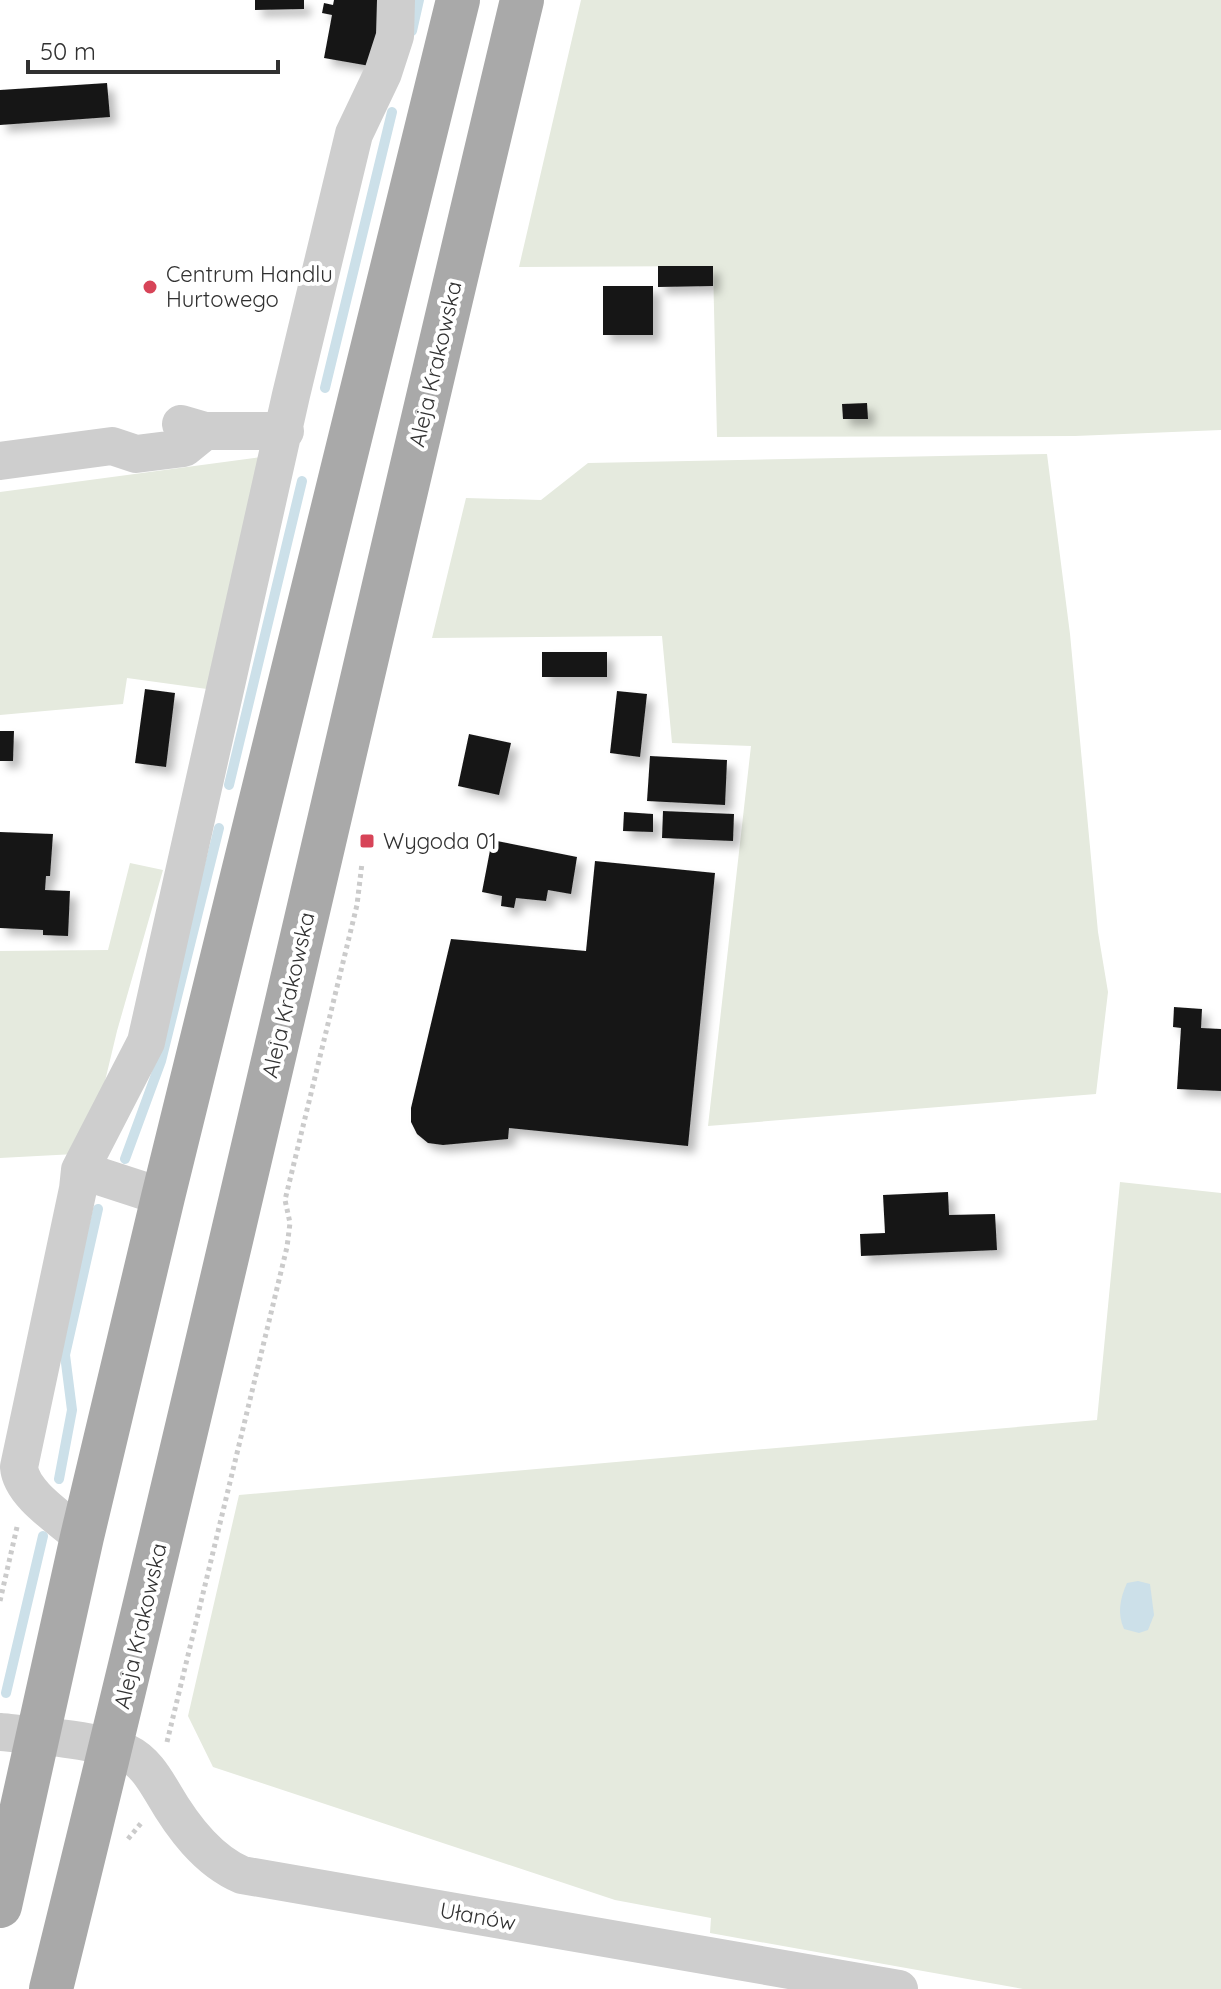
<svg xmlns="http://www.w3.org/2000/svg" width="1221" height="1989" font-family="Quicksand,sans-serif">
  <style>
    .green { fill: #e5eade }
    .water { fill: #cce0e9 }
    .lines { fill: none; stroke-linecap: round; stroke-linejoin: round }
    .stream { stroke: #cce0e9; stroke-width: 10 }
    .building { fill: #181818; filter: url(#shadow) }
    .path { stroke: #cbcbcb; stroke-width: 5; stroke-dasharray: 4 4; stroke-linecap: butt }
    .minor { stroke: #cecece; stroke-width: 38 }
    .major { stroke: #a9a9a9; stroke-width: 44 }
    .poi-dot { fill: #d74458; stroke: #fff; stroke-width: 3 }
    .labels { text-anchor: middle; stroke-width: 8; stroke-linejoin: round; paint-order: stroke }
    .poi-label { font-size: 22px; fill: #313131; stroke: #fff; text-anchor: start }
    .street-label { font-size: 22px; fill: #313131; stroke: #fff }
  </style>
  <defs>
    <filter id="shadow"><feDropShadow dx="7" dy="7" stdDeviation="4" flood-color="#0004"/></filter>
  </defs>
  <rect width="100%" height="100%" fill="#fff"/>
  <!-- green -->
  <path class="green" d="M581,0H1221V430L1075,436L717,437L713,266L519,267Z
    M1047,454L1070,634L1098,932L1108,992L1096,1094L708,1126L751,746L672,743L662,636L432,638L466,498L541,500L588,463Z
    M261,457L207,689L127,678L123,704L0,715V492Z
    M130,863L163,870L117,1031L100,1102L75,1154L0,1158V951L108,950Z
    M1120,1182L1221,1193V1989H1023L710,1933L711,1918L615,1900L213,1767L188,1716L239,1495L1097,1420Z"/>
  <!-- water -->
  <path class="water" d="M1138,1581L1150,1584L1154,1615L1148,1630L1139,1633L1124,1629C1117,1614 1120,1598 1127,1583Z"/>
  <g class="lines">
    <!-- stream -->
    <path class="stream" d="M412,31L419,0
      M325,388L392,112
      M229,785L302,481
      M125,1159L161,1061L219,828
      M59,1479L72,1410L65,1355L98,1209
      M6,1693L43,1536"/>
  </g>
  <!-- building -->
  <path class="building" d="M255,0H304V9L255,10Z
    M334,0H383L370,66L324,58L332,15L322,13L324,3L333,5Z
    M107,83L110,117L0,125V90Z
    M658,266H713V286L658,287Z
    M603,286H653V335H603Z
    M867,403L868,419H843L842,404Z
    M542,652H607V677H542Z
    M145,689L175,693L166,767L135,763Z
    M617,691L647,694L640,757L610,753Z
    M0,731H14L13,761H0Z
    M469,734L511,743L499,795L458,786Z
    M650,756L727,760L725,805L647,801Z
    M663,811L734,814L733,841L662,838Z
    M624,812L653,814V832L623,831Z
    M0,832L53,834L50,876H46L45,890L70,891L68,936L43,935V930L0,928Z
    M492,840L577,857L571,894L548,890L546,901L516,898L514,908L501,906L502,896L482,892Z
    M595,861L715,873L688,1146L509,1128L508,1139L443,1145L428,1143L417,1134L411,1122V1108L451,939L586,951Z
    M1174,1007L1202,1009L1201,1028L1221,1029V1091L1177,1089L1181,1028L1173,1027Z
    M948,1192L949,1215L995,1214L997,1250L861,1256L860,1234L885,1233L883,1195Z"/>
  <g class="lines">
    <!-- path -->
    <path class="path" d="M0,1601L17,1527
      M167,1742L287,1247L290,1223L285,1200L357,905L362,863
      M128,1839L142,1822"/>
    <!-- minor -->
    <path class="minor" d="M181,424L205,431H285
      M0,461L112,446L136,454L184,448L205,431
      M80,1170L163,1197
      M82,1537C62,1519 21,1494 19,1467L78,1189L80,1170L146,1042L291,395L354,134L383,73L395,36L396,0
      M0,1732C32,1735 99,1740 127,1753C144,1761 154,1778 163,1793C182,1826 207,1860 242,1875L899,1989"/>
    <!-- major -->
    <path class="major" d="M0,1906L82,1537L163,1197L458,0
      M51,1989C215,1328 363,663 522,0"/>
  </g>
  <!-- markers -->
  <g class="poi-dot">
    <circle cx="150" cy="287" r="8"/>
    <rect x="359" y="833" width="16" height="16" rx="4"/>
  </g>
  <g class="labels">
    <!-- poi labels -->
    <g class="poi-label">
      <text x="166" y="282">Centrum Handlu<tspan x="166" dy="25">Hurtowego</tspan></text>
      <text x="383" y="849">Wygoda 01</text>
    </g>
    <!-- street labels -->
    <g class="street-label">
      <text transform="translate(435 364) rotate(-77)" y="8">Aleja Krakowska</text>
      <text transform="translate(288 995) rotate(-77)" y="8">Aleja Krakowska</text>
      <text transform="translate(140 1626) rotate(-77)" y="8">Aleja Krakowska</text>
      <text transform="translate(478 1916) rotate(10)" y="8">Ułanów</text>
    </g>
  </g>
  <!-- scale -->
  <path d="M28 60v12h250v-12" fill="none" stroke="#313131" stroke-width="4"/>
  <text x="40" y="60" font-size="24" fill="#313131" stroke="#ffffff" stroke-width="6" paint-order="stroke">50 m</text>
</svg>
